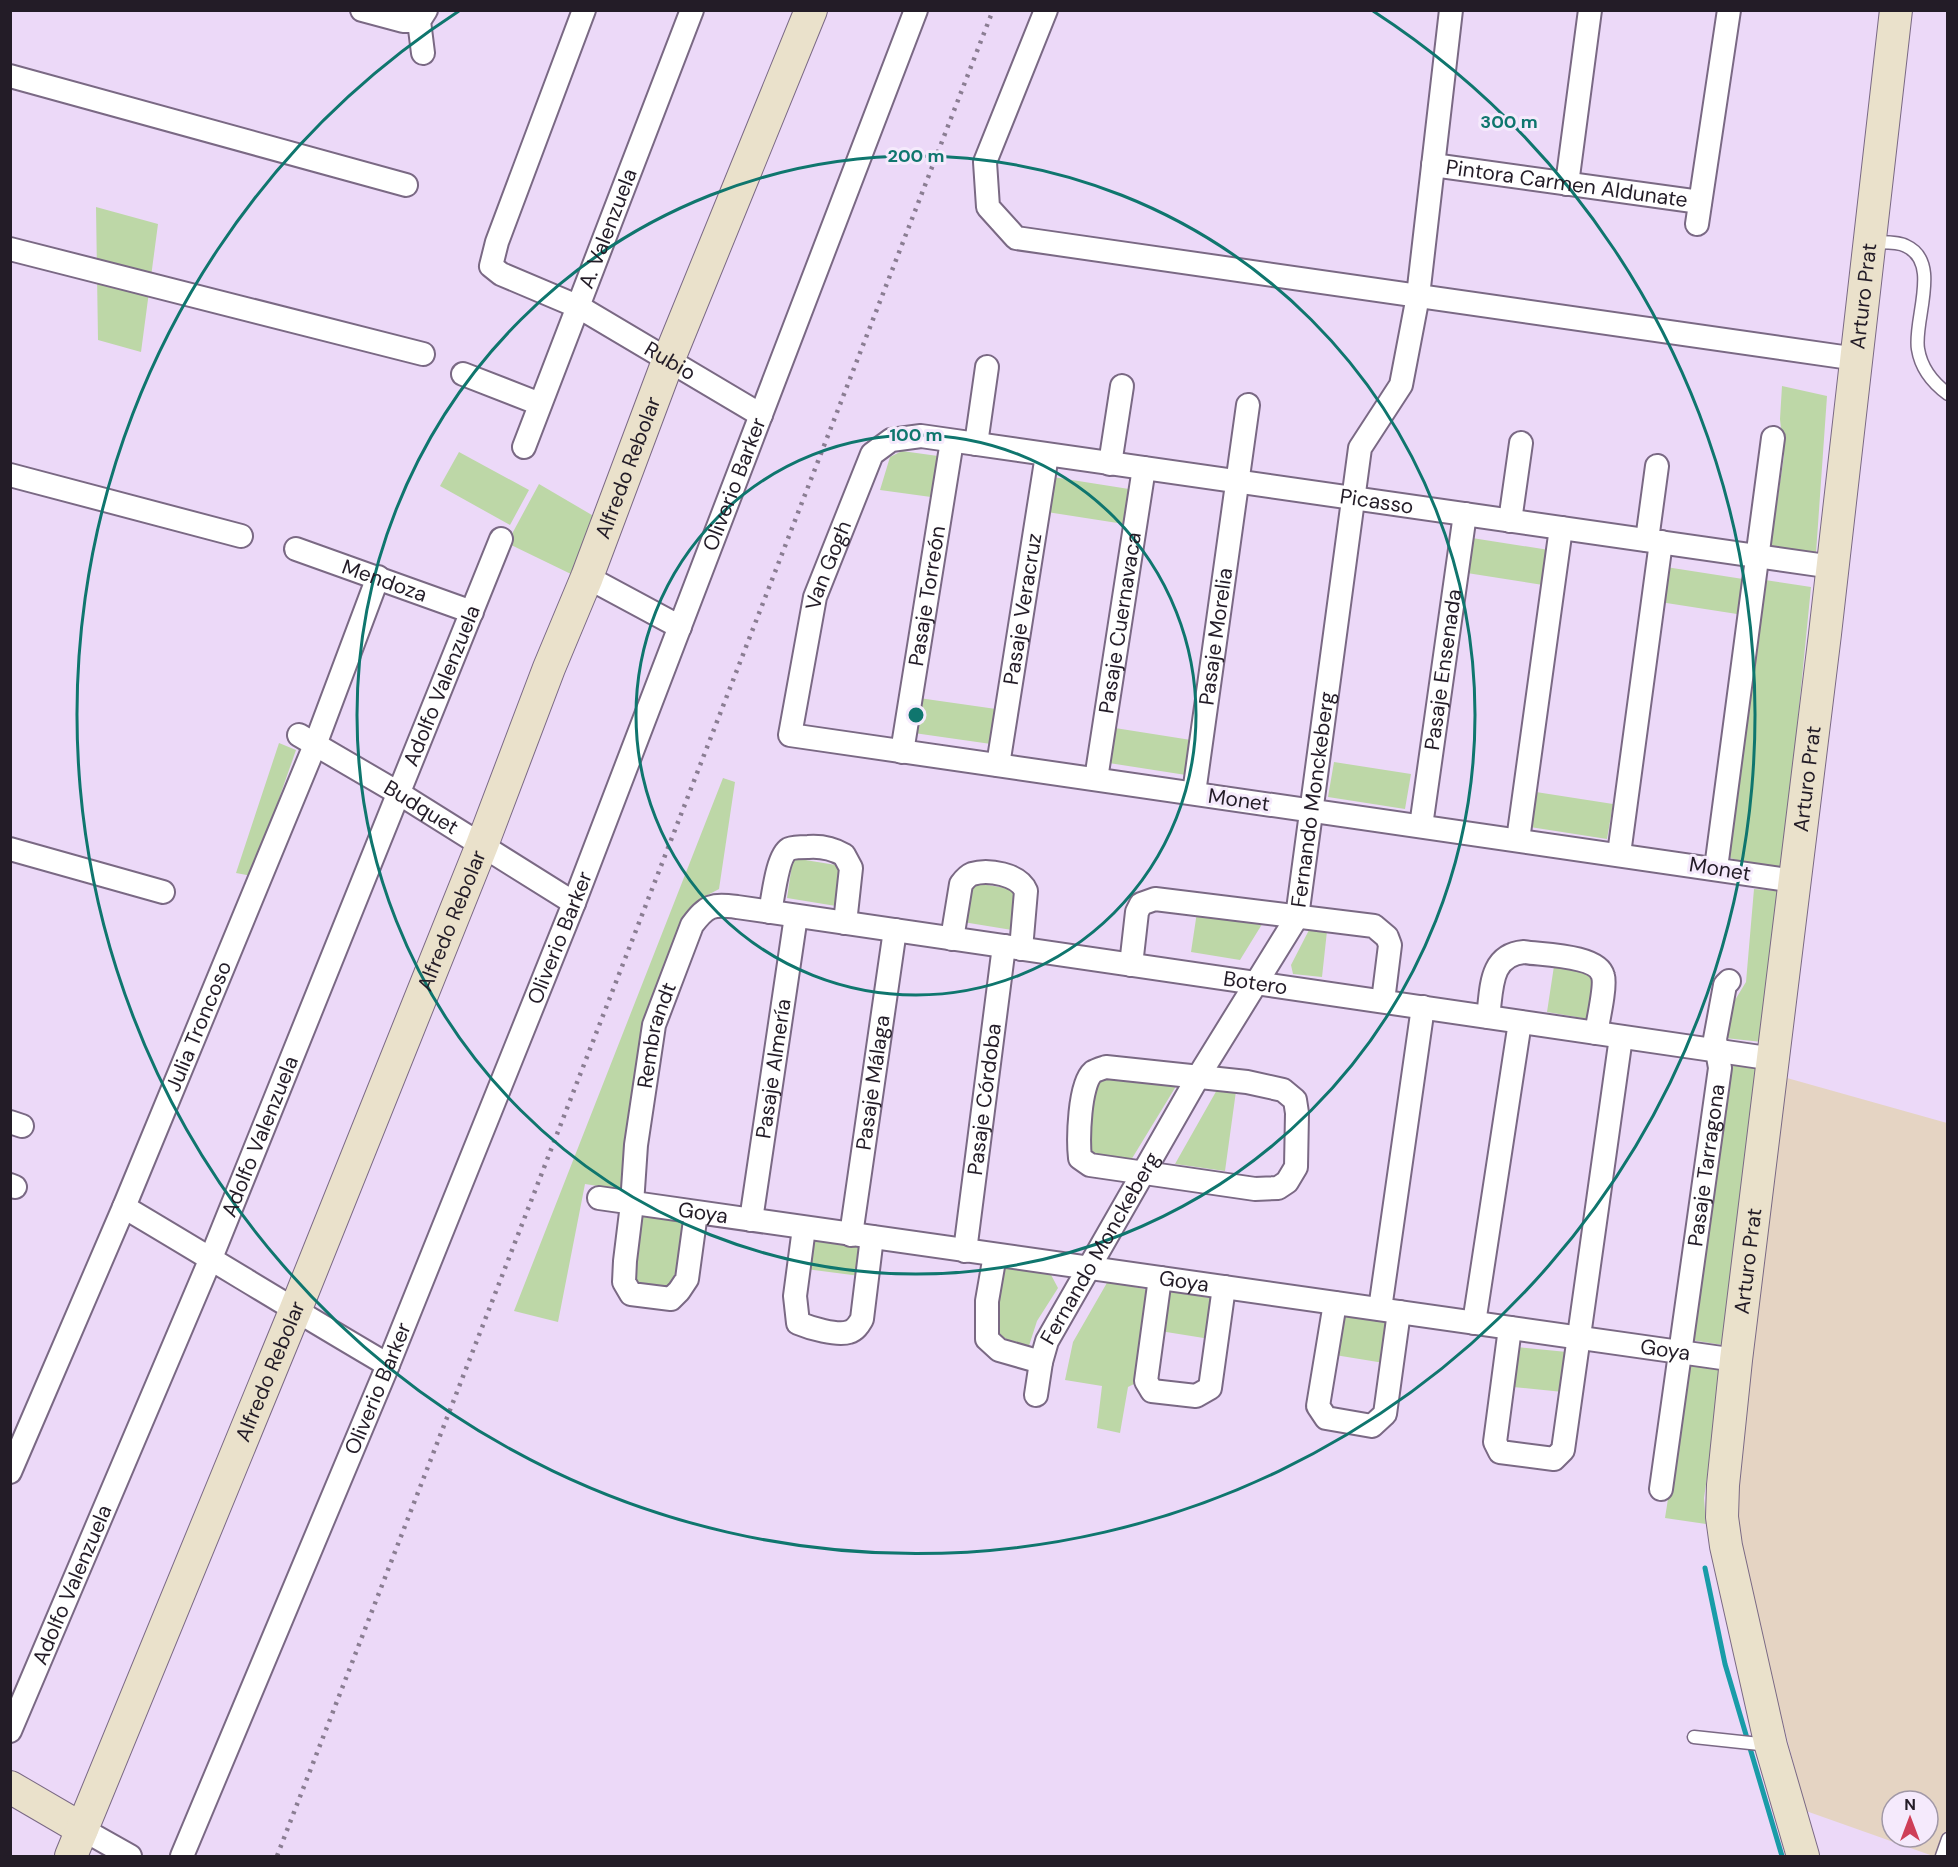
<svg xmlns="http://www.w3.org/2000/svg" width="1958" height="1867" font-family="'DM Sans',sans-serif">
  <style>
    .industrial { fill: #e5d4c3; fill-rule: evenodd }
    .green { fill: #bdd7a7 }
    .lines { fill: none; stroke-linecap: round; stroke-linejoin: round }
    .stream { stroke: #199ca8; stroke-width: 5 }
    .lane-casing { stroke: #7a6984; stroke-width: 15 }
    .street-casing { stroke: #7a6984; stroke-width: 26 }
    .secondary-casing { stroke: #7a6984; stroke-width: 34 }
    .lane { stroke: #fff; stroke-width: 12 }
    .street { stroke: #fff; stroke-width: 22 }
    .secondary { stroke: #eae1cb; stroke-width: 32 }
    .rail { stroke: #8a7d92; stroke-width: 4.5; stroke-dasharray: 3 6; stroke-linecap: butt }
    .ring { fill: none; stroke: #0f766e; stroke-width: 3 }
    .labels { text-anchor: middle; stroke-width: 6; stroke-linejoin: round; paint-order: stroke }
    .street-label { font-size: 21px; fill: #231c27; stroke: #f5eafc }
    .centre { fill: #0f766e; stroke: #f5eafc; stroke-width: 3 }
    .ring-label { font-size: 18px; text-anchor: middle; font-weight: bold; fill: #0f766e; stroke: #f5eafc; stroke-width: 6; stroke-linejoin: round; paint-order: stroke }
  </style>
  <rect width="100%" height="100%" fill="#ecd9f8"/>
  <!-- industrial -->
  <path class="industrial" d="M1787,1078L1947,1123V1856H1933L1806,1811L1740,1559L1733,1499ZM1892,1801H1928V1837H1892Z"/>
  <!-- green -->
  <path class="green" d="M96,207L158,224L141,352L98,340Z
    M1782,386L1827,396L1816,553L1770,549L1784,456L1780,419Z
    M902,451L938,456L931,497L880,490L890,457Z
    M459,452L529,490L510,525L440,486Z
    M1053,477L1129,489L1124,524L1047,512Z
    M539,484L597,518L573,575L507,543Z
    M1472,538L1549,550L1543,585L1467,573Z
    M1666,567L1743,579L1737,614L1660,602Z
    M1765,580L1811,587L1783,869L1754,866L1725,856Z
    M919,698L996,709L991,744L914,733Z
    M1115,728L1191,740L1186,775L1109,763Z
    M279,743L296,750L252,876L236,873Z
    M1334,762L1411,774L1405,809L1328,797Z
    M723,778L735,782L719,889L704,897L687,914L623,1190L585,1184L558,1322L514,1311Z
    M1536,792L1613,804L1607,839L1530,827Z
    M793,858L842,866L836,906L787,898Z
    M969,882L1018,890L1012,930L963,922Z
    M1754,889L1778,891L1762,1042L1725,1038L1735,1000L1746,982Z
    M1197,912L1264,921L1240,960L1191,952Z
    M1309,930L1327,931L1322,977L1293,974L1291,965Z
    M1554,966L1589,972L1595,979L1588,1019L1547,1012Z
    M1728,1063L1759,1067L1729,1346L1691,1340Z
    M1110,1074L1178,1083L1128,1165L1093,1158L1086,1149L1095,1082Z
    M1218,1088L1236,1091L1225,1171L1175,1164Z
    M641,1215L686,1223L677,1281L665,1292L641,1288L631,1281Z
    M810,1238L864,1245L860,1276L806,1269Z
    M1001,1265L1049,1271L1058,1288L1037,1321L1027,1352L1000,1335L994,1317Z
    M1108,1281L1148,1290L1134,1384L1128,1387L1120,1433L1097,1428L1102,1386L1065,1380L1073,1342Z
    M1167,1291L1216,1299L1210,1339L1160,1331Z
    M1341,1315L1390,1323L1384,1363L1335,1355Z
    M1517,1347L1567,1352L1563,1392L1513,1387Z
    M1689,1364L1723,1368L1704,1498L1706,1524L1665,1518Z"/>
  <g class="lines">
    <!-- stream -->
    <path class="stream" d="M1705,1568L1725,1664L1782,1856"/>
    <!-- lane casing -->
    <g class="lane-casing">
      <path id="lane" d="M1870,242C1880,243 1897,241 1906,246C1942,262 1913,321 1918,349C1921,368 1933,383 1948,394
        M1694,1737L1769,1745
        M1942,1856L1948,1839"/>
    </g>
    <!-- street casing -->
    <g class="street-casing">
      <g id="street">
        <path d="M362,10L403,21H419"/>
        <path id="s1" d="M584,10L497,242L491,266L501,274L579,307L761,415"/>
        <path d="M1046,10L985,162L988,207L1016,238L1857,359"/>
        <path d="M423,53L419,21L426,10"/>
        <path d="M10,76L406,185"/>
        <path id="s2" d="M1433,165L1700,202"/>
        <path d="M1567,184L1590,10"/>
        <path d="M1697,224L1729,10"/>
        <path d="M10,249L423,354"/>
        <path d="M463,374L540,404"/>
        <path d="M976,444L987,367"/>
        <path id="s3" d="M524,447L692,10"/>
        <path d="M1110,464L1122,386"/>
        <path d="M10,475L241,536"/>
        <path d="M1510,521L1521,443"/>
        <path d="M1647,540L1657,466"/>
        <path id="s4" d="M296,549L472,612"/>
        <path d="M587,577L680,627"/>
        <path id="s5" d="M299,735L400,794L574,903"/>
        <path id="s6" d="M902,752L952,441"/>
        <path id="s7" d="M998,765L1047,455"/>
        <path id="s8" d="M1096,779L1144,468"/>
        <path id="s9" d="M1194,793L1248,405"/>
        <path id="s10" d="M1421,826L1465,514"/>
        <path d="M1518,840L1561,528"/>
        <path d="M10,849L163,892"/>
        <path d="M1619,854L1661,542"/>
        <path d="M1716,868L1773,438"/>
        <path id="s11" d="M1795,881L790,735L815,597L872,454L891,440L921,436L1833,567"/>
        <path d="M770,912C773,899 777,856 789,849C794,847 802,847 808,847C821,846 832,848 844,855L851,868L845,923"/>
        <path d="M952,939L961,884C964,880 967,876 972,874C988,869 1019,874 1026,891L1021,949"/>
        <path d="M1131,965L1137,912L1141,904L1155,899L1374,926L1387,937L1390,945L1383,1001"/>
        <path d="M1488,1017C1492,989 1489,955 1524,952C1542,955 1598,955 1603,976C1606,986 1598,1021 1596,1033"/>
        <path d="M1106,1067L1247,1082L1283,1090L1295,1100L1297,1113L1296,1167L1287,1182L1278,1188L1255,1189L1090,1165L1080,1158C1078,1140 1079,1084 1093,1072C1096,1070 1103,1068 1106,1067Z"/>
        <path d="M10,1122L22,1126"/>
        <path d="M10,1185L15,1187"/>
        <path id="s12" d="M599,1198L1736,1360"/>
        <path d="M124,1207C212,1259 299,1313 388,1365"/>
        <path id="s13" d="M696,1213L687,1279L679,1291L671,1299L631,1294L624,1282L625,1261L632,1204L636,1145L654,1025L692,925C707,905 712,904 737,907L1774,1059"/>
        <path id="s14" d="M751,1220L796,916"/>
        <path d="M804,1228L795,1296L798,1323C810,1328 837,1336 849,1332C856,1330 859,1324 862,1319L872,1237"/>
        <path id="s15" d="M851,1235L895,930"/>
        <path id="s16" d="M965,1251L1004,946"/>
        <path d="M995,1255L987,1301V1339L999,1350L1041,1362"/>
        <path d="M1160,1278L1146,1381L1152,1391L1196,1396L1210,1388L1224,1287"/>
        <path d="M1335,1303L1318,1406L1326,1418L1372,1426L1385,1414L1399,1312"/>
        <path d="M1380,1309L1423,1007"/>
        <path d="M1474,1323L1520,1022"/>
        <path d="M1510,1328L1495,1442L1500,1452L1554,1459L1563,1450L1621,1037"/>
        <path id="s17" d="M1036,1395L1041,1362L1047,1341L1198,1077L1297,917L1360,448L1401,385L1418,296L1451,10"/>
        <path id="s18" d="M10,1472L124,1207L315,745L378,577"/>
        <path id="s19" d="M1661,1489L1720,1068L1715,1039L1725,985L1729,981"/>
        <path id="s20" d="M10,1731L211,1258L501,539"/>
        <path d="M82,1829L130,1856"/>
        <path id="s21" d="M182,1856L388,1365L574,903L916,10"/>
      </g>
    </g>
    <!-- secondary casing -->
    <g class="secondary-casing">
      <g id="secondary">
        <path d="M10,1787L82,1829"/>
        <path id="s22" d="M71,1856L295,1311L482,845L549,668L587,577L668,361L811,10"/>
        <path id="s23" d="M1803,1856L1771,1746L1726,1546L1722,1517L1723,1485L1736,1360L1825,634L1896,10"/>
      </g>
    </g>
    <!-- lane -->
    <use href="#lane" class="lane"/>
    <!-- street -->
    <use href="#street" class="street"/>
    <!-- secondary -->
    <use href="#secondary" class="secondary"/>
    <!-- rail -->
    <path class="rail" d="M277,1856L993,10"/>
  </g>
  <!-- distance rings -->
  <g class="ring">
    <circle cx="916" cy="715" r="280"/>
    <circle cx="916" cy="715" r="559"/>
    <path d="M1373 11A839 839 0 1 1 459 11"/>
  </g>
  <g class="labels">
    <!-- street labels -->
    <g class="street-label">
      <text dy="7" stroke="none"><textPath href="#s2" startOffset="135">Pintora Carmen Aldunate</textPath></text>
      <text dy="7" stroke="none"><textPath href="#s3" startOffset="234">A. Valenzuela</textPath></text>
      <text dy="7" stroke="none"><textPath href="#s23" startOffset="1578">Arturo Prat</textPath></text>
      <text dy="7" stroke="none"><textPath href="#s1" startOffset="476">Rubio</textPath></text>
      <text dy="7" stroke="none"><textPath href="#s22" startOffset="1496">Alfredo Rebolar</textPath></text>
      <text dy="7" stroke="none"><textPath href="#s21" startOffset="1479">Oliverio Barker</textPath></text>
      <text dy="7" stroke="none"><textPath href="#s11" startOffset="1824">Picasso</textPath></text>
      <text dy="7" stroke="none"><textPath href="#s11" startOffset="1190">Van Gogh</textPath></text>
      <text dy="7" stroke="none"><textPath href="#s4" startOffset="94">Mendoza</textPath></text>
      <text dy="7" stroke="none"><textPath href="#s6" startOffset="158">Pasaje Torreón</textPath></text>
      <text dy="7" stroke="none"><textPath href="#s7" startOffset="158">Pasaje Veracruz</textPath></text>
      <text dy="7" stroke="none"><textPath href="#s8" startOffset="158">Pasaje Cuernavaca</textPath></text>
      <text dy="7" stroke="none"><textPath href="#s9" startOffset="158">Pasaje Morelia</textPath></text>
      <text dy="7" stroke="none"><textPath href="#s10" startOffset="158">Pasaje Ensenada</textPath></text>
      <text dy="7" stroke="none"><textPath href="#s20" startOffset="1131">Adolfo Valenzuela</textPath></text>
      <text dy="7" stroke="none"><textPath href="#s23" startOffset="1092">Arturo Prat</textPath></text>
      <text transform="translate(1239 800) rotate(8)" y="7">Monet</text>
      <text dy="7" stroke="none"><textPath href="#s17" startOffset="666">Fernando Monckeberg</textPath></text>
      <text dy="7" stroke="none"><textPath href="#s5" startOffset="142">Budquet</textPath></text>
      <text transform="translate(1720 869) rotate(9)" y="7">Monet</text>
      <text dy="7" stroke="none"><textPath href="#s22" startOffset="1010">Alfredo Rebolar</textPath></text>
      <text dy="7" stroke="none"><textPath href="#s21" startOffset="993">Oliverio Barker</textPath></text>
      <text dy="7" stroke="none"><textPath href="#s13" startOffset="1089">Botero</textPath></text>
      <text dy="7" stroke="none"><textPath href="#s18" startOffset="484">Julia Troncoso</textPath></text>
      <text dy="7" stroke="none"><textPath href="#s13" startOffset="396">Rembrandt</textPath></text>
      <text dy="7" stroke="none"><textPath href="#s14" startOffset="153">Pasaje Almería</textPath></text>
      <text dy="7" stroke="none"><textPath href="#s15" startOffset="154">Pasaje Málaga</textPath></text>
      <text dy="7" stroke="none"><textPath href="#s16" startOffset="153">Pasaje Córdoba</textPath></text>
      <text dy="7" stroke="none"><textPath href="#s20" startOffset="645">Adolfo Valenzuela</textPath></text>
      <text dy="7" stroke="none"><textPath href="#s19" startOffset="327">Pasaje Tarragona</textPath></text>
      <text dy="7" stroke="none"><textPath href="#s12" startOffset="105">Goya</textPath></text>
      <text dy="7" stroke="none"><textPath href="#s17" startOffset="162">Fernando Monckeberg</textPath></text>
      <text dy="7" stroke="none"><textPath href="#s23" startOffset="606">Arturo Prat</textPath></text>
      <text dy="7" stroke="none"><textPath href="#s12" startOffset="591">Goya</textPath></text>
      <text dy="7" stroke="none"><textPath href="#s12" startOffset="1077">Goya</textPath></text>
      <text dy="7" stroke="none"><textPath href="#s22" startOffset="524">Alfredo Rebolar</textPath></text>
      <text dy="7" stroke="none"><textPath href="#s21" startOffset="507">Oliverio Barker</textPath></text>
      <text dy="7" stroke="none"><textPath href="#s20" startOffset="159">Adolfo Valenzuela</textPath></text>
    </g>
  </g>
  <circle cx="916" cy="715" r="9" class="centre"/>
  <g class="ring-label">
    <text x="1509" y="128">300 m</text>
    <text x="916" y="162">200 m</text>
    <text x="916" y="441">100 m</text>
  </g>
  <!-- border -->
  <rect width="1958" height="1867" fill="none" stroke="#231c27" stroke-width="24"/>
  <!-- north arrow -->
  <g transform="translate(1910 1819)"><circle r="28" fill="#f5eafc" stroke="#a198a7" stroke-width="1.5"/>
  <path d="M0-4.5L10 22L0 15L-10 22Z" fill="#ce3e57"/>
  <text y="-9" font-size="16" font-weight="bold" text-anchor="middle" fill="#231c27">N</text>
  </g>
</svg>
